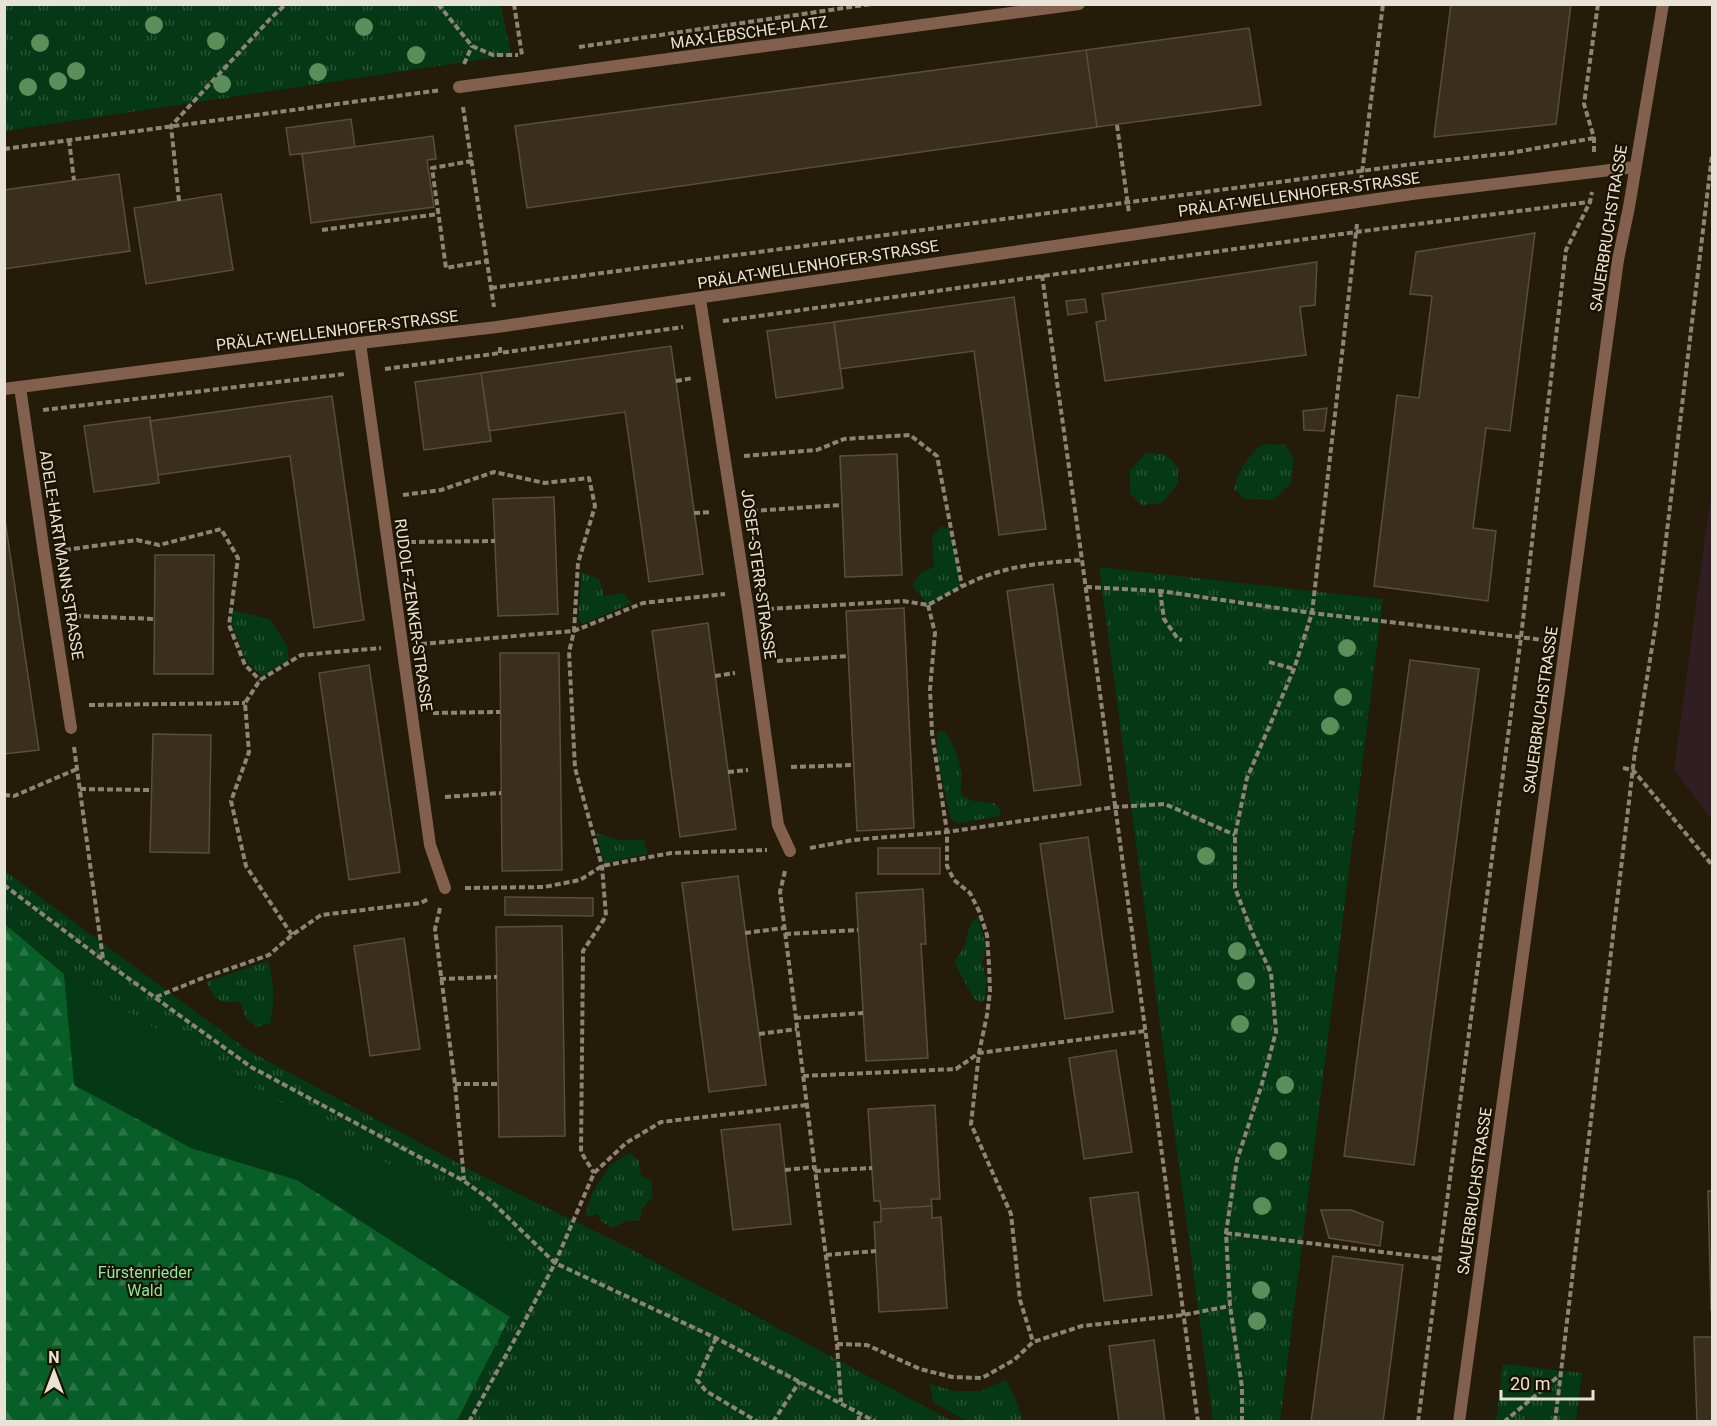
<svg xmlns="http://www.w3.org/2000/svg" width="1717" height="1426" font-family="Roboto,sans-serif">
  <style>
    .education { fill: #301e22 }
    .grass { fill: #053815 }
    .forest { fill: url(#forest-firs) }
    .park { fill: url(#park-tufts) }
    .building { fill: #3a2f1d; stroke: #594e3b; stroke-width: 1.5 }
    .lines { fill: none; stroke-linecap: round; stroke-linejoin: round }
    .path { stroke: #8c8475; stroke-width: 4; stroke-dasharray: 6 3; stroke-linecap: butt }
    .service { stroke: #82604d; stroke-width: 12 }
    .minor { stroke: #82604d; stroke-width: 12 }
    .tertiary { stroke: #82604d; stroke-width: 12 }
    .tree { fill: #5b8e59 }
    .labels { text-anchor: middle; stroke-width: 4.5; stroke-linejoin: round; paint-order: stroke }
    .street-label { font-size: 16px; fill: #e9e3d7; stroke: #1b1202 }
    .park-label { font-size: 16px; fill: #88ec9b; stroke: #1b1202 }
  </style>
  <defs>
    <pattern id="forest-firs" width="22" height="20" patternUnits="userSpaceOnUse" patternTransform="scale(1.5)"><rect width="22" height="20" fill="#075e26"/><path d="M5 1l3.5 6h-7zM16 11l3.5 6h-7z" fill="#2b7545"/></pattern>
    <pattern id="park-tufts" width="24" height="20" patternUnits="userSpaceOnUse" patternTransform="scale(1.5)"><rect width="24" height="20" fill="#053815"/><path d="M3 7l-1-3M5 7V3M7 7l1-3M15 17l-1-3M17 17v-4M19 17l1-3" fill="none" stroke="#295536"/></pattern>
  </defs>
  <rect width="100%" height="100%" fill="#241b09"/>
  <!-- education -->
  <path class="education" d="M1711,492H1712V820L1674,770Z"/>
  <!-- grass -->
  <path class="grass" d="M64,974L259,1090L437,1192L533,1263L510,1317L297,1180L191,1148L73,1085Z"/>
  <!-- forest -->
  <path class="forest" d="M4,923L64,974L74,1085L191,1148L297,1180L510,1317L457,1421H5Z"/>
  <!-- park -->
  <path class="park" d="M5,4L501,5L511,55L5,131Z
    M1263,444L1285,445L1294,459L1291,483L1273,500L1245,499L1234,489C1240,468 1247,457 1263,444Z
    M1146,453L1165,454L1178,467V484L1162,503L1142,505L1130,494V470Z
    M941,526L951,530L962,586L928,605L912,585L921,573L934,567L932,537Z
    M1099,567L1383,599L1280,1421H1213Z
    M582,572L599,579L604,596L623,593L632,603L583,624L578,619Z
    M232,610L270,619L287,646L289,660L262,676L247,662L231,622Z
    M939,731H944C959,749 963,771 961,794C970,803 982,802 994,803L1001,811L1000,816L959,823L953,821L950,817L937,755V733Z
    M596,833L620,840H644L648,854L604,863Z
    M5,871L249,1051L486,1178L621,1244L952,1421H457L510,1317L533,1263L437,1192L259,1090L64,974L5,923Z
    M978,916L987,951H984V960L982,961L981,964L984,969L985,978H987L985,1000L981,1002L974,999L955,964C955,956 961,954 964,947C969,936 966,924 978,916Z
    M268,961C274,982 275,1002 270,1024L256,1027L246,1018L240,1002C218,1003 217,1002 206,982Z
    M630,1153L639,1161L641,1175L652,1182V1197L642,1209L640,1220L624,1222L613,1228L602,1222L597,1214L585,1217L591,1195L610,1165Z
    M1503,1364L1582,1373L1576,1421H1496Z
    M1006,1380L1016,1400L1023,1421H966L933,1402L930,1384L954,1391H980Z"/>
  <!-- building -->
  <path class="building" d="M1451,4H1571L1556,124L1434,137Z
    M1249,28L1261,105L1097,127L1086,50Z
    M1086,50L1097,127L527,208L515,126Z
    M351,119L355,147L290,155L286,128Z
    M433,136L436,159L427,160L434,207L311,223L302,154Z
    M119,174L130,251L4,269V190Z
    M221,194L233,270L146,284L134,208Z
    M1535,233L1510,431L1486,428L1473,528L1496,531L1488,601L1374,586L1397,395L1419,398L1432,296L1410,294L1416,252Z
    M1317,262L1315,305L1300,307L1306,355L1105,381L1096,322L1106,320L1102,294Z
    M1014,297L1046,529L999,535L974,351L840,369L834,322Z
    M1085,299L1087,312L1068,315L1066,301Z
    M834,322L843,388L776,398L767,331Z
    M671,346L703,574L649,582L625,412L489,431L481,373Z
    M481,373L491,441L424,450L415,382Z
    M332,396L364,620L314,628L290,456L158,475L150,421Z
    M1327,408L1324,431L1304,430L1303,411Z
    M150,417L159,483L94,492L84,426Z
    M897,454L902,575L845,577L840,456Z
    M554,497L558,614L498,616L493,499Z
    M4,513L39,750L4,754Z
    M155,555H214L213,674H154Z
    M1053,584L1081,785L1034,791L1007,591Z
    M904,608L914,828L857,831L846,611Z
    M708,623L736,829L680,837L652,631Z
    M500,653H559L562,870L502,871Z
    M1410,660L1479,669L1414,1165L1344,1156Z
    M369,665L400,872L349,880L319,673Z
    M153,734L211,735L209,853L150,852Z
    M1088,837L1113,1012L1065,1019L1040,844Z
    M878,848H940V874H878Z
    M738,876L766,1085L709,1092L682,883Z
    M923,889L926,944H921L928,1058L866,1061L856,893Z
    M505,897L593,898V916L505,915Z
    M562,926L565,1136L499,1137L496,927Z
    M404,938L420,1049L370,1056L354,946Z
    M1116,1050L1132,1152L1084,1159L1069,1058Z
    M935,1105L940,1199H931L932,1206L881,1209L880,1201H874L868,1109Z
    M780,1124L791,1224L733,1230L721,1130Z
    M1708,1191H1712V1310H1711Z
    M1138,1192L1152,1295L1104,1301L1090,1198Z
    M932,1206V1218L941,1217L947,1308L879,1312L874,1222H881V1209Z
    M1321,1210H1351L1383,1222L1380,1246L1329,1238Z
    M1333,1256L1403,1265L1383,1422H1311Z
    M1694,1337H1712V1422H1697Z
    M1154,1340L1165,1422H1119L1109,1346Z"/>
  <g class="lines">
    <!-- path -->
    <path class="path" d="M438,4L472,46L493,55H518
      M514,4L522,55
      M579,47L871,4
      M464,64L472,46
      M463,107L494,307
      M1117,125L1129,213
      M69,140L74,180
      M4,149L441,90
      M1594,152V138L1584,104L1598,4
      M472,161L432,168L446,268L487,261
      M1361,181L1383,4
      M179,201L171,126L270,19L286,4
      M322,230L438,214
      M1042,275L1082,560L1198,1422
      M491,288L1413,164L1510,153L1594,138
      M723,321L1356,232L1589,202
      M500,347V353L683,327
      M385,369L500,353
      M676,381L693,378
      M43,410L345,374
      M744,456L817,450L844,439L910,435L937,456L962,586
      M403,495L441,490L494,472L545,483L589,478L595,506L578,563L574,631L569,652L575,768L602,866L606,916L583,951L581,1152L594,1173
      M752,511L841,505
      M694,513L712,512
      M410,542L495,541
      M65,550L137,540L159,545L221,529L238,558L229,625L245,665L260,680
      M1086,587L1160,591L1312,613L1544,640
      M1160,591L1164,619L1178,639L1182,640
      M928,605L935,633L930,689L932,733L947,832V866L954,880L970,893L979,911L987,935L989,965L990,991L987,1015L979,1053L971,1124L1011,1214L1020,1300L1033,1342
      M768,609L903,601L928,605C950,593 971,580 995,573C1023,564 1054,562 1082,560
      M75,616L155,619
      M421,644L574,631L643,603L725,594
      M777,661L848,656
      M1269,662L1294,669
      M715,676L735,673
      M89,705L245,703
      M433,713L500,712
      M74,747L103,959
      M791,767L854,765
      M1623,768L1633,770L1712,865
      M728,772L748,770
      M80,789L151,790
      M4,795L14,796L77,769
      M445,797L501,793
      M810,848L853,840L947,832L1115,807L1165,804L1235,835
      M785,871L780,892L837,1344L841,1402
      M4,885L103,960L251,1067L464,1181L489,1199L555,1263L716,1338L876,1422
      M465,888L544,887L580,880L602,866L671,853L767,850
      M440,908L435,929L455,1084L464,1180
      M745,933L784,928
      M785,934L858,930
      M292,935L246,866L231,801L249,752L245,703L260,680L301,655L381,648
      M440,979L497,977
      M156,997L200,979L269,955L292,935L321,915L421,903L428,899
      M795,1018L863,1013
      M759,1034L797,1029
      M803,1076L956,1069L979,1053L1145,1031
      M455,1084H499
      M785,1170L814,1167
      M815,1171L872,1168
      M1226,1233L1440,1259
      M826,1255L876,1251
      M716,1338L697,1380L706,1391L758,1422
      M837,1344L867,1345L920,1369L952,1377L982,1378L1014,1360L1033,1342L1082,1326L1183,1315L1230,1306
      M469,1422L521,1328L555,1263L594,1173L626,1143L661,1122L806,1105
      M773,1422L800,1381
      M858,1422L860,1413
      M1242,1422V1387L1230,1306L1226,1233L1237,1160L1261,1087L1276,1032L1271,973L1252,932L1235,888V835L1247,778L1294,669L1312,613L1357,224
      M1418,1422L1521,637L1566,250L1590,202L1592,192
      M1504,1422L1561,1374
      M1555,1422L1635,751L1656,623L1712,155"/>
    <!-- service -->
    <path class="service" d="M700,299L748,610L778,825L790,851
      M360,343L430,845L445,888
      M20,387L44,553L71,728"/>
    <!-- minor -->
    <path class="minor" d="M459,87L1079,4
      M4,389L360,343L497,327L1412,194L1635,167"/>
    <!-- tertiary -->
    <path class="tertiary" d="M1459,1422L1618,260L1629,207L1663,4"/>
  </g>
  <!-- trees -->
  <g class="tree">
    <circle cx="154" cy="25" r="9"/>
    <circle cx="364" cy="27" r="9"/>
    <circle cx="216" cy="41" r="9"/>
    <circle cx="40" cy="43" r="9"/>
    <circle cx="416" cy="55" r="9"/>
    <circle cx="76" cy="71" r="9"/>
    <circle cx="318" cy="72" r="9"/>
    <circle cx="58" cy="81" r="9"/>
    <circle cx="222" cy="84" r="9"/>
    <circle cx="28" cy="87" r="9"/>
    <circle cx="1347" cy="648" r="9"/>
    <circle cx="1343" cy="697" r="9"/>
    <circle cx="1330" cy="726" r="9"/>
    <circle cx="1206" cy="856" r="9"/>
    <circle cx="1237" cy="951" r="9"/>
    <circle cx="1246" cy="981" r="9"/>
    <circle cx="1240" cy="1024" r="9"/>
    <circle cx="1285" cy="1085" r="9"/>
    <circle cx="1278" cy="1151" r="9"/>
    <circle cx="1262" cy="1206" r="9"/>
    <circle cx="1261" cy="1290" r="9"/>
    <circle cx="1257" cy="1321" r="9"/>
  </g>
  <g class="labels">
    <!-- street labels -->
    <g class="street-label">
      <text transform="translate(749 32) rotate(-8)" y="6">MAX-LEBSCHE-PLATZ</text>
      <text transform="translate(1299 194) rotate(-8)" y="6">PRÄLAT-WELLENHOFER-STRASSE</text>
      <text transform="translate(1608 228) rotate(-81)" y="6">SAUERBRUCHSTRASSE</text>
      <text transform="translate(818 264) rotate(-9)" y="6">PRÄLAT-WELLENHOFER-STRASSE</text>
      <text transform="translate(337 330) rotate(-7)" y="6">PRÄLAT-WELLENHOFER-STRASSE</text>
      <text transform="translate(62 555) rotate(81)" y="6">ADELE-HARTMANN-STRASSE</text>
      <text transform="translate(759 574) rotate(82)" y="6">JOSEF-STERR-STRASSE</text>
      <text transform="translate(414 615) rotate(82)" y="6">RUDOLF-ZENKER-STRASSE</text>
      <text transform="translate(1540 710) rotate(-82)" y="6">SAUERBRUCHSTRASSE</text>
      <text transform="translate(1474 1191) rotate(-82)" y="6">SAUERBRUCHSTRASSE</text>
    </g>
    <!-- park labels -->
    <g class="park-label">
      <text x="145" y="1278">Fürstenrieder<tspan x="145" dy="18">Wald</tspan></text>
    </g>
  </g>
  <!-- border -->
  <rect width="1717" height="1426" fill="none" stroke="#e9e3d7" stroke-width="12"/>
  <!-- north arrow -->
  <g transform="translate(54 1372)" stroke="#1b1202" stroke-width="4.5" paint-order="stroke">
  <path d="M0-4.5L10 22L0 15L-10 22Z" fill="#e9e3d7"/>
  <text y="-9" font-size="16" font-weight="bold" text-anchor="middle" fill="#e9e3d7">N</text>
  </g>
  <!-- scale -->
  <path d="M1501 1390v9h92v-9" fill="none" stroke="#e9e3d7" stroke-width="3"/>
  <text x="1510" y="1390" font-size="18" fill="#e9e3d7" stroke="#1b1202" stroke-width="4.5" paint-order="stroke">20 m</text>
</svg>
